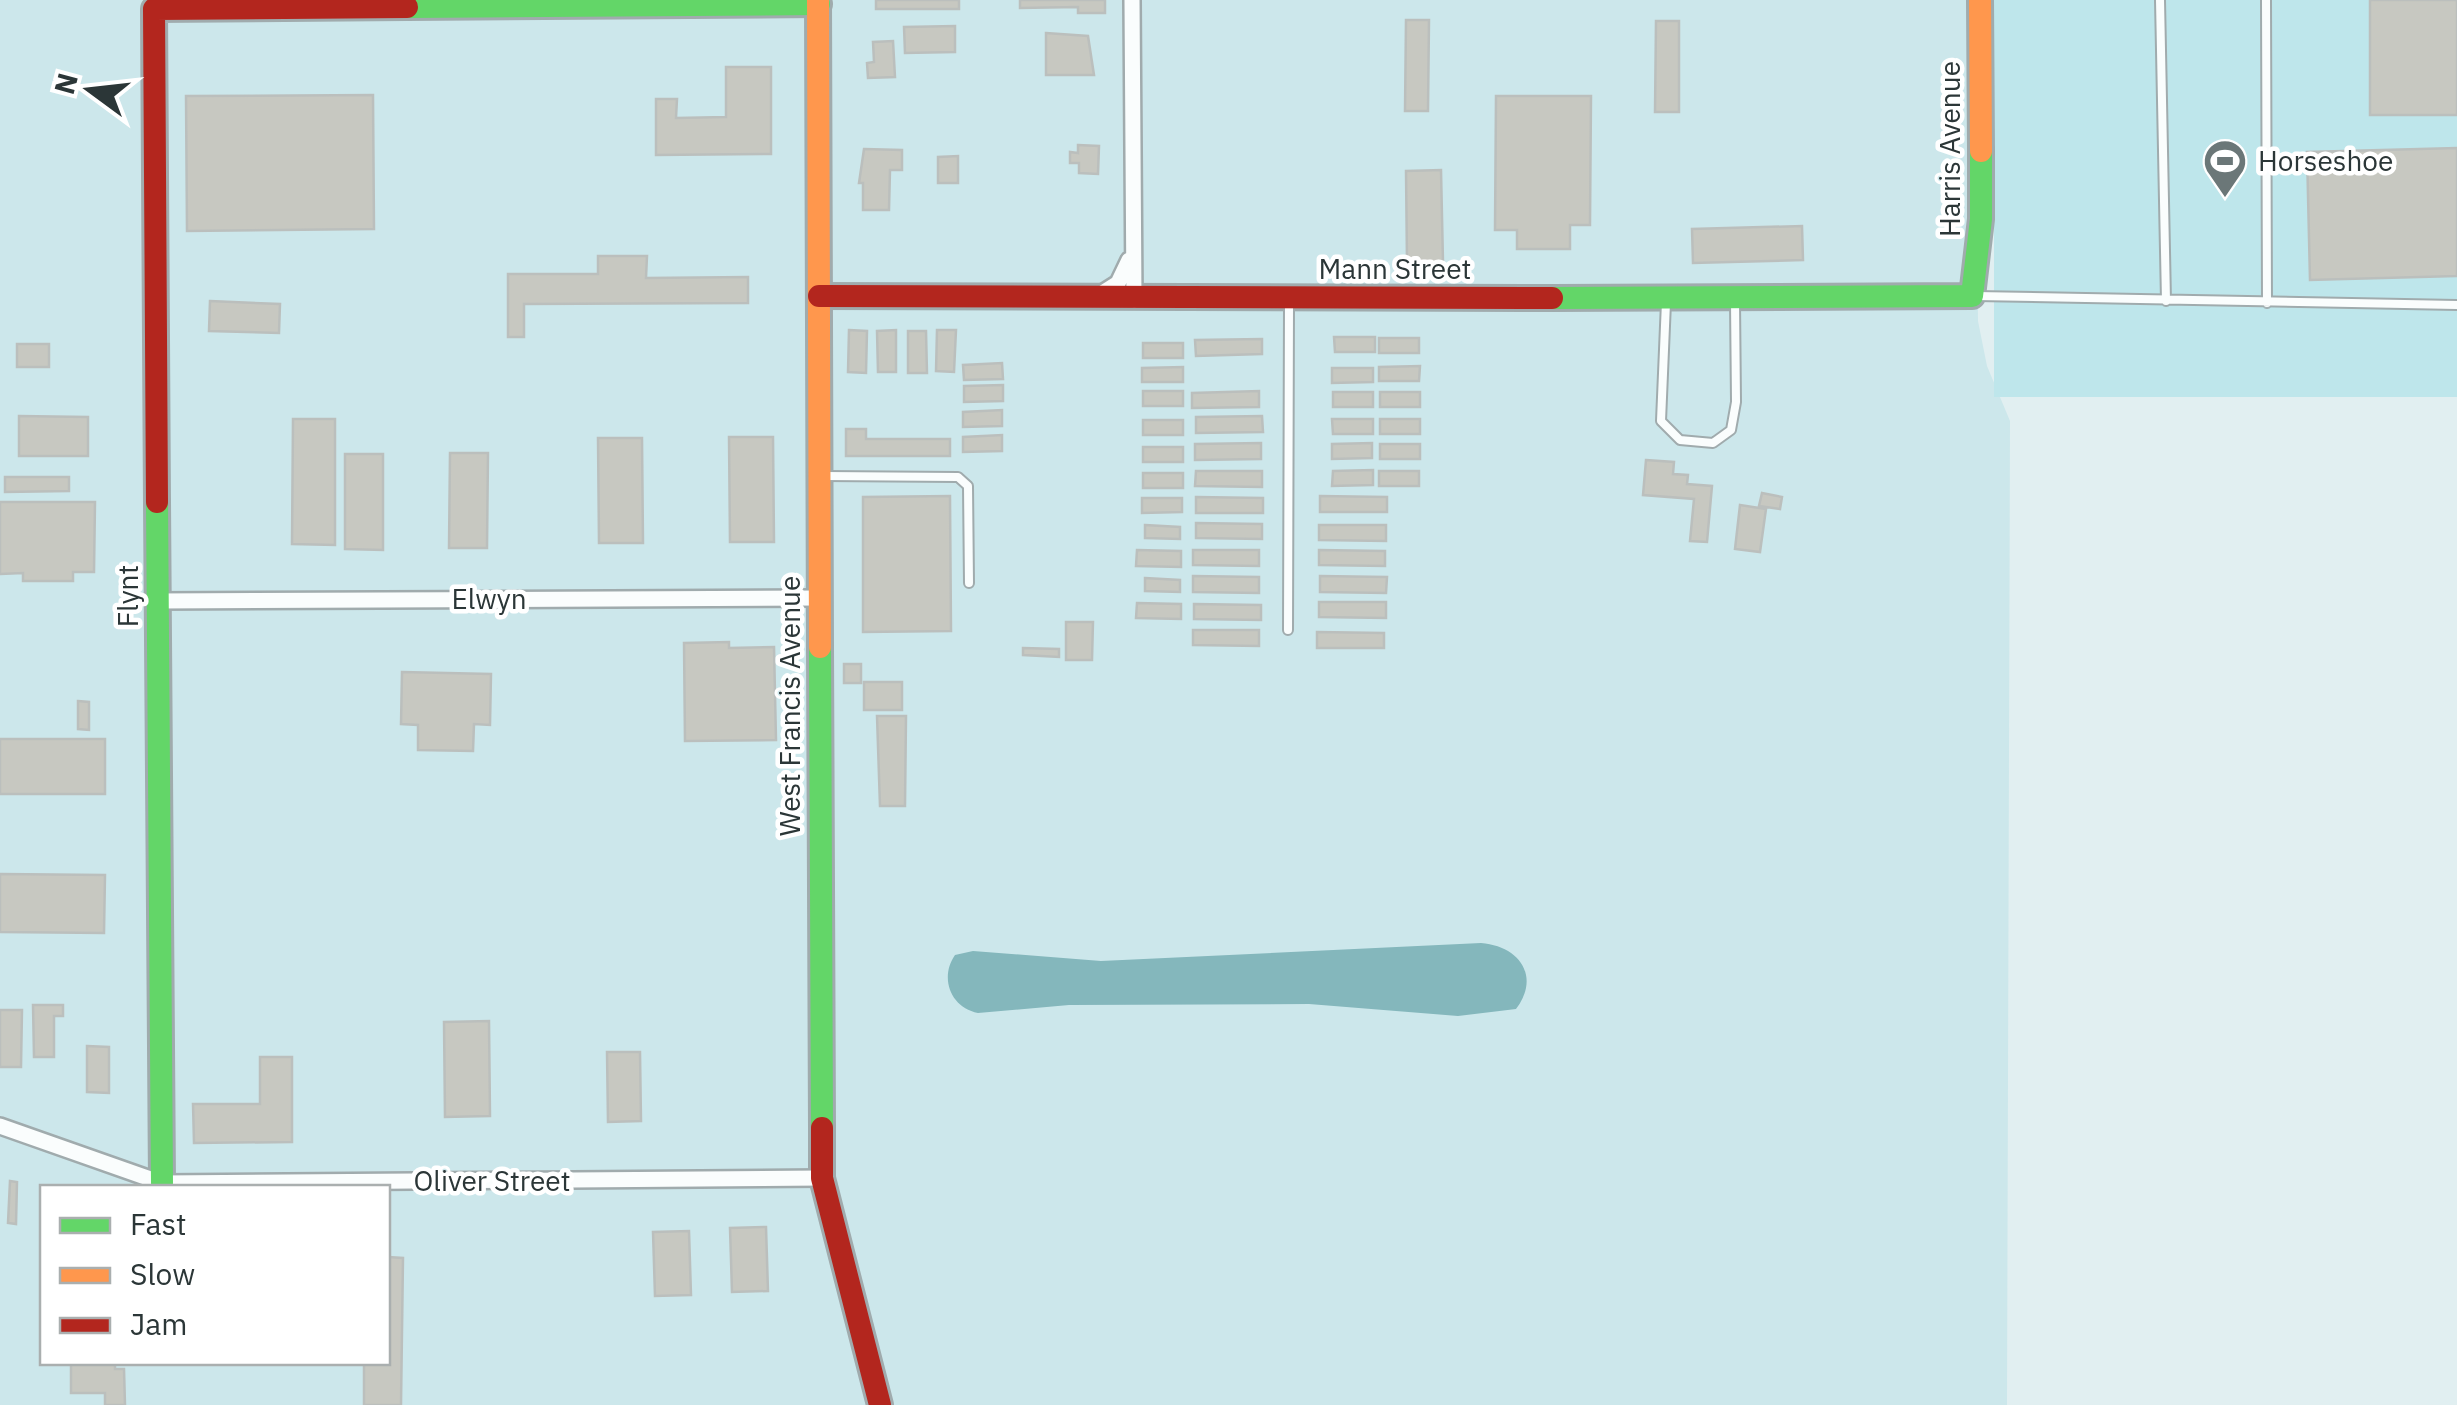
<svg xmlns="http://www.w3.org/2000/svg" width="2457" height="1405" font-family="'IBM Plex Sans',sans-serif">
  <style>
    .built { fill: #cce7eb; fill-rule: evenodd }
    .green { fill: #bee6eb }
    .water { fill: #84b7bc }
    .building { fill: #c7c8c1; stroke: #bbbfbd; stroke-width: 2.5 }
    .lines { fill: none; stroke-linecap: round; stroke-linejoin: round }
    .lane-casing { stroke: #a0abad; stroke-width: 12 }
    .street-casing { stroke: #a0abad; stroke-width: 20 }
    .fast-casing { stroke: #a0abad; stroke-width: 28 }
    .slow-casing { stroke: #a0abad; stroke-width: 28 }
    .jam-casing { stroke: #a0abad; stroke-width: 28 }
    .lane { stroke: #fafdfd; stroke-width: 8 }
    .street { stroke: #fafdfd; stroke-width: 15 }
    .fast { stroke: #63d668; stroke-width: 22 }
    .slow { stroke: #ff974d; stroke-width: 22 }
    .jam { stroke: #b3261e; stroke-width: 22 }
    .labels { text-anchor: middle; stroke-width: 9; stroke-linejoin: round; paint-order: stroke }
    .street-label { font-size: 28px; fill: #2b3637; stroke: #fff }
    .poi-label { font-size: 28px; fill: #2b3637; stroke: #fff; text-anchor: start }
  </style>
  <rect width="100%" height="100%" fill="#e1eff1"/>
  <!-- built -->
  <path class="built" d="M0,0H1975L1978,321L1987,366L2010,421L2007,1405H0ZM42,1188H388V1362H42Z"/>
  <!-- green -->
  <path class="green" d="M1994,0H2457V397H1994Z"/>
  <!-- water -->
  <path class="water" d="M1481,943C1519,946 1541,976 1516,1009L1458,1016L1309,1004L1069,1005L978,1013C951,1008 939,978 955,955L973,951L1101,961Z"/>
  <!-- building -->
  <path class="building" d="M876,0H959V9H876Z
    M1020,0H1105V13H1078V7L1020,8Z
    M2370,0H2457V115H2370Z
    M1406,20H1429L1428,111H1405Z
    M1656,21H1679V112H1655Z
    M955,26V52L905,53L904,27Z
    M1046,33L1088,36L1094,75H1046Z
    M893,41L895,77L868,78L867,63L874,62L873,42Z
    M726,67H771V154L656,155V99H677L676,118L726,117Z
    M373,95L374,229L187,231L186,96Z
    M1496,96H1591L1590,225H1570V249H1517V230H1495Z
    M1078,145L1099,146L1098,174L1079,173V163H1070V152L1078,153Z
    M2457,148V276L2310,280L2307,152Z
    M864,149L902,150V170H890L889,210H863V183H859Z
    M958,156V183H938V157Z
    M1441,170L1443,262L1407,263L1406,171Z
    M1802,226L1803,260L1693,263L1692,229Z
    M598,256H647L646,278L748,277V303L524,304V337H508V274H598Z
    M210,301L280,304L279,333L209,331Z
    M849,330L867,331L866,373L848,372Z
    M896,330V372H878L877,331Z
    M937,330H956L954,372L936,371Z
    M908,331H926L927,373H908Z
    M1334,337H1375V352H1335Z
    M1379,338H1419V353H1379Z
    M1262,339V354L1196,356L1195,340Z
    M1143,343H1183V358H1143Z
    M17,344H49V367H17Z
    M1002,363L1003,379L964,380L963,365Z
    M1420,366L1419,381H1379V367Z
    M1183,367V382H1142V368Z
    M1332,368H1373V382L1332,383Z
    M1003,385V401L964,402V386Z
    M1143,391H1183V406H1143Z
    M1259,391V407L1192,408V393Z
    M1333,392H1373V407H1333Z
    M1380,392H1420V407H1380Z
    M1002,410V426L963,427V412Z
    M19,416L88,417V456H19Z
    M1262,416L1263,432L1196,433V417Z
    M293,419H335V545L292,544Z
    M1332,419H1373V434H1333Z
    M1380,419H1420V434H1380Z
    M1143,420H1183V435H1143Z
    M846,429H866V439H950V456H846Z
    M1002,435V451L963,452V437Z
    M729,437H773L774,542H730Z
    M598,438H642L643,543H599Z
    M1261,443V459L1195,460V444Z
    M1372,443V458L1332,459V444Z
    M1380,444H1420V459H1380Z
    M1143,447H1183V462H1143Z
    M450,453H488L487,548H449Z
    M345,454H383V550L345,549Z
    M1646,460L1674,462L1673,474L1688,475L1687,484L1712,486L1707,542L1690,541L1694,499L1643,495Z
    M1373,470V485L1332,486L1333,471Z
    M1196,471H1262V487L1195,486Z
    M1379,471H1419V486H1379Z
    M1143,473H1183V488H1143Z
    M5,477H69V491L5,492Z
    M1762,493L1782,497L1780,509L1759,506Z
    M950,496L951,631L863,632V497Z
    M1320,496L1387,497V512H1320Z
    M1196,497L1263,498V513H1196Z
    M1142,498H1182V512L1142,513Z
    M0,502H95L94,572H73V581H23V573L0,574Z
    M1740,505L1766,509L1760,552L1735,549Z
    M1196,523L1262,524V539L1196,538Z
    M1145,525L1180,527V539L1145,538Z
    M1319,525H1386V541L1319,540Z
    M1137,550L1181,551V567L1136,566Z
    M1193,550H1259V566L1193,565Z
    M1319,550L1385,551V566L1319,565Z
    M1193,576L1259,577V593L1193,592Z
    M1320,576L1387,577L1386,593L1320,592Z
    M1145,578L1180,580V592L1145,591Z
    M1319,602H1386V618L1319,617Z
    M1137,603L1181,604V619L1136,618Z
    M1194,604L1261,605V620L1194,619Z
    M1066,622H1093L1092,660H1066Z
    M1193,630H1259V646L1193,645Z
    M1317,632L1384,633V648H1317Z
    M729,642V648L774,647L776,740L685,741L684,643Z
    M1023,648L1059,649V657L1023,655Z
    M844,664H861V683H844Z
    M402,672L491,674L490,725L474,724L473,751L418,750V725L401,724Z
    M864,682H902V710H864Z
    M78,701L89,702V730L78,729Z
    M877,716H906L905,806H880Z
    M0,739H105V794H0Z
    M0,874L105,875L104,933L0,932Z
    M33,1005H63V1016H54V1057H34Z
    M0,1010H22L21,1067H0Z
    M489,1021L490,1116L445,1117L444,1022Z
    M87,1046L109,1047V1093L87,1092Z
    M607,1052H640L641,1121L608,1122Z
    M260,1057H292V1142L194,1143L193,1104H260Z
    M10,1181L17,1182L16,1224L8,1223Z
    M766,1227L768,1291L732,1292L730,1228Z
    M689,1231L691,1295L655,1296L653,1232Z
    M388,1257L403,1258L401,1405H364V1362H388Z
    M71,1362H115V1369H124L125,1405H105V1393H71Z"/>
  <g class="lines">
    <!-- lane casing -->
    <g class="lane-casing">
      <path id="lane" d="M2160,0L2166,301
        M2266,0L2267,303
        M1976,296L2457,305
        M1666,302L1661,421L1680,440L1713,443L1731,430L1736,402L1735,302
        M824,476L958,477L968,486L969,583
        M1288,630L1289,305"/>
    </g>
    <!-- street casing -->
    <g class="street-casing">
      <path id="street" d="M1132,0L1134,300
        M1096,297L1118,283L1129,260
        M158,601L819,598
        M0,1126L162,1183L822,1178"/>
    </g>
    <!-- fast casing -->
    <g class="fast-casing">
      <path id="fast" d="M407,7L819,4
        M1552,298L1972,296L1981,219V151
        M157,502L162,1183
        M820,647L822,1128"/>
    </g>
    <!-- slow casing -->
    <g class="slow-casing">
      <path id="slow" d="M818,0L820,647
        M1980,0L1981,151"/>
    </g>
    <!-- jam casing -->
    <g class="jam-casing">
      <path id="jam" d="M819,296L1552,298
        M157,502L154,9L407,7
        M822,1128V1178L880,1405"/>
    </g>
    <!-- lane -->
    <use href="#lane" class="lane"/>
    <!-- street -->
    <use href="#street" class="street"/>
    <!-- fast -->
    <use href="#fast" class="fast"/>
    <!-- slow -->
    <use href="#slow" class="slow"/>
    <!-- jam -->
    <use href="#jam" class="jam"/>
  </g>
  <!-- icons -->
  <defs>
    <g id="stadium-pin" transform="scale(2.25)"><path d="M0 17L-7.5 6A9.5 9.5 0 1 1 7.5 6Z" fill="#6b7778" stroke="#fff"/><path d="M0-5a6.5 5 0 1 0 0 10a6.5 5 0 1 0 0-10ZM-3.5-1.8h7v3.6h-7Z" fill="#fff"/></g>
  </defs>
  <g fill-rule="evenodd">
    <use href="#stadium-pin" x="2225" y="161"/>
  </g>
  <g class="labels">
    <!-- street labels -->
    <g class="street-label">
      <text transform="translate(1950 149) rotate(-90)" y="10">Harris Avenue</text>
      <text x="1395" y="279">Mann Street</text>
      <text transform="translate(128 596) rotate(-90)" y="10">Flynt</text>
      <text x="489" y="609">Elwyn</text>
      <text transform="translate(790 706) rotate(-90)" y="10">West Francis Avenue</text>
      <text x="492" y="1191">Oliver Street</text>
    </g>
    <!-- poi labels -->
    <g class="poi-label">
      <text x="2258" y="171">Horseshoe</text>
    </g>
  </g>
  <!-- legend -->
  <rect x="40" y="1185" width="350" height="180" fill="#ffffff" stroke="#aaafaf" stroke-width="2.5"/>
  <rect x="60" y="1218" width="50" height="15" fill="#63d668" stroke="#aaafaf" stroke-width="2.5"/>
  <text x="130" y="1235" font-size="30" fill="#2b3637">Fast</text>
  <rect x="60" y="1268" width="50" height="15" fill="#ff974d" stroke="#aaafaf" stroke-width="2.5"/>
  <text x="130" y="1285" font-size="30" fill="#2b3637">Slow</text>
  <rect x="60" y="1318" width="50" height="15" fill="#b3261e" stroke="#aaafaf" stroke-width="2.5"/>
  <text x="130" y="1335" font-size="30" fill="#2b3637">Jam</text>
  <!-- north arrow -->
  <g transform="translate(90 90) rotate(285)" stroke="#ffffff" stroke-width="8" paint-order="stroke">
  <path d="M0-8L18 38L0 25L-18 38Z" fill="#2b3637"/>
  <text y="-15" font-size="28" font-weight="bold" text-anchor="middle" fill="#2b3637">N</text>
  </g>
</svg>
